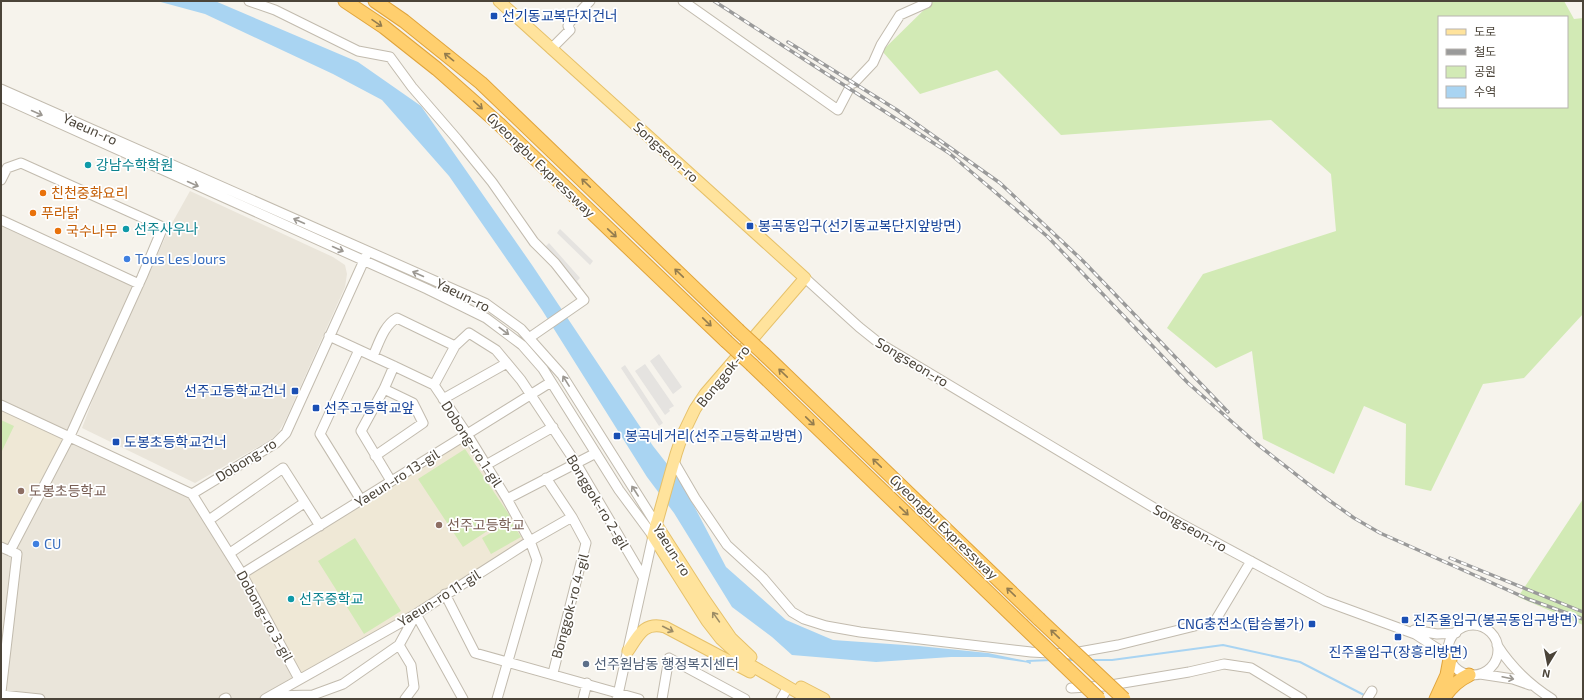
<svg xmlns="http://www.w3.org/2000/svg" width="1584" height="700" font-family="'Exo 2','Noto Sans KR',sans-serif">
  <style>
    .residential { fill: #eae5da }
    .education { fill: #efe8d6 }
    .green { fill: #d2eab5; fill-rule: evenodd }
    .parking { fill: #e5e3e0 }
    .water { fill: #a9d4f2 }
    .lines { fill: none; stroke-linecap: round; stroke-linejoin: round }
    .stream { stroke: #a9d4f2; stroke-width: 2 }
    .minor-casing { stroke: #c2bbae; stroke-width: 11 }
    .major-casing { stroke: #e6c16a; stroke-width: 13 }
    .highway-casing { stroke: #e0a43c; stroke-width: 15 }
    .minor { stroke: #fff; stroke-width: 9 }
    .major { stroke: #ffe39c; stroke-width: 11 }
    .highway { stroke: #ffcf6e; stroke-width: 13 }
    .rail-casing { stroke: #9a9a9a; stroke-width: 3.5 }
    .rail { stroke: #fff; stroke-width: 2; stroke-dasharray: 6; stroke-linecap: butt }
    .highway-bridge-casing { stroke: #e0a43c; stroke-width: 15; stroke-linecap: butt }
    .highway-bridge { stroke: #ffcf6e; stroke-width: 13 }
    .oneway { stroke: #937c4e }
    .oneway2 { stroke: #9c9892 }
    .oneway3 { stroke: #9c8c66 }
    .transit-dot { fill: #1a4fb4; stroke: #fff; stroke-width: 1.5 }
    .culture-dot { fill: #0f9aa8; stroke: #fff; stroke-width: 1.5 }
    .food-dot { fill: #e8710a; stroke: #fff; stroke-width: 1.5 }
    .shop-dot { fill: #3f7fe0; stroke: #fff; stroke-width: 1.5 }
    .education-dot { fill: #8d6e63; stroke: #fff; stroke-width: 1.5 }
    .service-dot { fill: #5c6f8a; stroke: #fff; stroke-width: 1.5 }
    .labels { text-anchor: middle; stroke-width: 3.5; stroke-linejoin: round; paint-order: stroke }
    .transit-label { font-size: 14px; fill: #164399; stroke: #fff; text-anchor: start }
    .street-label { font-size: 14px; fill: #4b4439; stroke: #fff }
    .culture-label { font-size: 14px; fill: #0d838f; stroke: #fff; text-anchor: start }
    .food-label { font-size: 14px; fill: #c56008; stroke: #fff; text-anchor: start }
    .shop-label { font-size: 14px; fill: #366cbe; stroke: #fff; text-anchor: start }
    .education-label { font-size: 14px; fill: #785e54; stroke: #fff; text-anchor: start }
    .service-label { font-size: 14px; fill: #4e5e75; stroke: #fff; text-anchor: start }
  </style>
  <rect width="100%" height="100%" fill="#f6f3ec"/>
  <!-- residential -->
  <path class="residential" d="M190,191L333,257L345,265L347,274L345,287L285,421L278,433L270,440L195,483L82,428L102,375L154,262L171,225Z
    M1,220L139,284L70,436L192,494L299,679L265,699H40L1,695Z"/>
  <!-- education -->
  <path class="education" d="M1,405L70,436L10,551L1,547Z
    M467,434L530,541L299,679L242,574Z"/>
  <!-- green -->
  <path class="green" d="M933,1H1564L1574,19L1583,18V314L1524,378L1483,384L1431,491L1405,485L1406,424L1364,406L1334,474L1263,439L1252,351L1216,368L1167,328L1203,274L1336,231L1331,174L1271,120L1061,135L997,70L920,94L882,51ZM1439,17H1567V107H1439Z
    M1,420L14,426L1,453Z
    M465,449L510,516L463,547L418,479Z
    M1583,499V625L1518,597Z
    M511,521L521,537L491,554L482,538Z
    M355,538L401,611L364,634L318,561Z"/>
  <!-- parking -->
  <path class="parking" d="M560,229L593,261L590,265L557,233Z
    M549,243L580,278L577,281L581,286L578,288L545,247Z
    M659,354L682,387L673,394L650,361Z
    M645,364L674,406L669,409L670,411L665,415L635,371Z
    M625,365L663,423L659,426L621,368Z"/>
  <!-- water -->
  <path class="water" d="M157,1H215L358,62L421,106L532,265L653,446L682,483L726,567L786,620L833,640L919,646L988,653L1027,661L1030,663L988,657H951L876,662L792,655L772,637L732,607L674,513L647,477L542,310L449,176L382,100L333,74L205,14Z"/>
  <g class="lines">
    <!-- stream -->
    <path class="stream" d="M1066,660H1076
      M1090,660H1112L1223,645L1300,662L1366,696
      M1030,663L1027,661L1052,660"/>
    <!-- minor casing -->
    <g class="minor-casing">
      <path id="minor" d="M249,1L275,10L358,51L390,57L412,87L457,139L492,182L534,242L555,263L584,300L529,338
        M683,1L838,110L849,89
        M551,49L570,30L568,26L570,22L590,1
        M854,83L873,63L881,45L900,15L927,3V1
        M1,89L485,303L521,329L562,375L656,524
        M1,97L427,289L486,318L522,345L543,369L619,490L653,536L617,699
        M1,180L7,168L21,163L163,227L142,277L70,436L10,551L1,547
        M1,220L139,284
        M805,278L859,327L879,343L1176,521L1325,601L1415,634L1449,656
        M329,336L394,366L434,385L467,434L507,499L530,541L537,560L497,699
        M359,350L320,434L361,500
        M373,356C379,343 384,325 397,318L455,346
        M434,385L455,346L469,333L496,350L521,380L576,463L643,577
        M443,399L507,363
        M1,405L192,494L276,443L286,433L366,256
        M375,456L423,423L413,403L384,389
        M674,462L695,498L727,545L763,578L792,612L804,619L826,626L860,632L1031,652L1068,654L1118,645L1215,621L1251,561
        M486,465L553,427
        M391,481L361,431L384,389L394,366
        M192,494L242,574L299,679
        M507,499L596,453
        M209,520L283,468L320,526
        M230,553L304,503
        M242,574L551,382
        M445,594L475,653L639,699
        M416,614L463,699
        M1448 650a25 25 0 1 1 50 0a25 25 0 1 1-50 0Z
        M1414,630L1437,634L1456,633
        M399,645L411,665L414,687L405,699
        M1497,645C1511,667 1530,685 1552,699
        M553,673L586,543L572,517
        M1480,674L1513,679L1530,685
        M1071,688L1105,686L1189,672L1224,664L1251,668L1302,699
        M1,692L17,554L10,551
        M1,695L40,699
        M272,696L313,695L343,684L399,645L416,614
        M224,699L226,698
        M265,699L416,614L530,541L572,517L546,478
        M583,699L587,683
        M662,699L669,658L745,699
        M781,699L788,687
        M1367,699L1372,691"/>
    </g>
    <!-- major casing -->
    <g class="major-casing">
      <path id="major" d="M499,1L805,278L705,394L695,409L682,436L676,454L653,536L707,621L721,639L747,663L809,699
        M656,524L704,599L731,638L751,657
        M628,651C638,636 644,621 665,627L750,672
        M801,687L824,699"/>
    </g>
    <!-- highway casing -->
    <g class="highway-casing">
      <path id="highway" d="M345,1L384,27L437,69L499,124L726,341
        M375,1L404,21L481,83L738,330
        M764,354L1039,619
        M752,365L1022,625
        M1444,697C1451,687 1458,680 1469,675
        M1436,699L1447,675L1450,659"/>
    </g>
    <!-- minor -->
    <use href="#minor" class="minor"/>
    <!-- major -->
    <use href="#major" class="major"/>
    <!-- highway -->
    <use href="#highway" class="highway"/>
    <!-- rail casing -->
    <g class="rail-casing">
      <path id="rail" d="M714,1L949,153L1048,237L1188,383L1257,444L1330,501L1354,518L1380,533L1528,599L1583,619
        M788,42L897,110L1000,183L1083,261L1228,412
        M1450,558L1583,612"/>
    </g>
    <!-- rail -->
    <use href="#rail" class="rail"/>
    <!-- highway-bridge casing -->
    <g class="highway-bridge-casing">
      <path id="highway-bridge" d="M738,330L764,354
        M726,341L752,365
        M1039,619L1124,699
        M1022,625L1099,699"/>
    </g>
    <!-- highway-bridge -->
    <use href="#highway-bridge" class="highway-bridge"/>
  </g>
  <!-- one-way arrows -->
  <defs><path id="oneway-shaft" d="M-6 0H5M1.5-3L5.5 0L1.5 3" fill="none" stroke-width="1.6" stroke-linecap="round" stroke-linejoin="round"/></defs>
  <g class="oneway">
    <use href="#oneway-shaft" transform="translate(377 23) rotate(34)"/>
    <use href="#oneway-shaft" transform="translate(449 57) rotate(-141)"/>
    <use href="#oneway-shaft" transform="translate(478 105) rotate(42)"/>
    <use href="#oneway-shaft" transform="translate(586 183) rotate(-136)"/>
    <use href="#oneway-shaft" transform="translate(612 233) rotate(43)"/>
    <use href="#oneway-shaft" transform="translate(679 273) rotate(-136)"/>
    <use href="#oneway-shaft" transform="translate(707 322) rotate(44)"/>
    <use href="#oneway-shaft" transform="translate(783 373) rotate(-136)"/>
    <use href="#oneway-shaft" transform="translate(810 421) rotate(44)"/>
    <use href="#oneway-shaft" transform="translate(877 463) rotate(-136)"/>
    <use href="#oneway-shaft" transform="translate(904 511) rotate(44)"/>
    <use href="#oneway-shaft" transform="translate(1011 592) rotate(-136)"/>
    <use href="#oneway-shaft" transform="translate(1055 634) rotate(-136)"/>
  </g>
  <g class="oneway2">
    <use href="#oneway-shaft" transform="translate(37 113) rotate(24)"/>
    <use href="#oneway-shaft" transform="translate(193 184) rotate(24)"/>
    <use href="#oneway-shaft" transform="translate(299 221) rotate(-156)"/>
    <use href="#oneway-shaft" transform="translate(338 249) rotate(24)"/>
    <use href="#oneway-shaft" transform="translate(418 274) rotate(-156)"/>
    <use href="#oneway-shaft" transform="translate(504 331) rotate(37)"/>
    <use href="#oneway-shaft" transform="translate(566 381) rotate(-122)"/>
    <use href="#oneway-shaft" transform="translate(635 491) rotate(-123)"/>
    <use href="#oneway-shaft" transform="translate(1508 678) rotate(12)"/>
  </g>
  <g class="oneway3">
    <use href="#oneway-shaft" transform="translate(716 617) rotate(-125)"/>
    <use href="#oneway-shaft" transform="translate(668 629) rotate(27)"/>
  </g>
  <!-- markers -->
  <g class="transit-dot">
    <rect x="490" y="12" width="8" height="8" rx="2"/>
    <rect x="746" y="222" width="8" height="8" rx="2"/>
    <rect x="291" y="387" width="8" height="8" rx="2"/>
    <rect x="312" y="404" width="8" height="8" rx="2"/>
    <rect x="613" y="432" width="8" height="8" rx="2"/>
    <rect x="112" y="438" width="8" height="8" rx="2"/>
    <rect x="1401" y="616" width="8" height="8" rx="2"/>
    <rect x="1308" y="620" width="8" height="8" rx="2"/>
    <rect x="1394" y="633" width="8" height="8" rx="2"/>
  </g>
  <g class="culture-dot">
    <circle cx="88" cy="165" r="4"/>
    <circle cx="126" cy="229" r="4"/>
    <circle cx="291" cy="599" r="4"/>
  </g>
  <g class="food-dot">
    <circle cx="43" cy="193" r="4"/>
    <circle cx="33" cy="213" r="4"/>
    <circle cx="58" cy="231" r="4"/>
  </g>
  <g class="shop-dot">
    <circle cx="127" cy="259" r="4"/>
    <circle cx="36" cy="544" r="4"/>
  </g>
  <g class="education-dot">
    <circle cx="21" cy="491" r="4"/>
    <circle cx="439" cy="525" r="4"/>
  </g>
  <circle class="service-dot" cx="586" cy="664" r="4"/>
  <g class="labels">
    <!-- transit labels -->
    <g class="transit-label">
      <text x="502" y="21">선기동교복단지건너</text>
      <text x="758" y="231">봉곡동입구(선기동교복단지앞방면)</text>
      <text x="287" y="396" text-anchor="end">선주고등학교건너</text>
      <text x="324" y="413">선주고등학교앞</text>
      <text x="625" y="441">봉곡네거리(선주고등학교방면)</text>
      <text x="124" y="447">도봉초등학교건너</text>
      <text x="1413" y="625">진주울입구(봉곡동입구방면)</text>
      <text x="1304" y="629" text-anchor="end">CNG충전소(탑승불가)</text>
      <text x="1398" y="657" text-anchor="middle">진주울입구(장흥리방면)</text>
    </g>
    <!-- street labels -->
    <g class="street-label">
      <text transform="translate(90 129) rotate(24)" y="5">Yaeun-ro</text>
      <text transform="translate(666 152) rotate(42)" y="5">Songseon-ro</text>
      <text transform="translate(541 165) rotate(44)" y="5">Gyeongbu Expressway</text>
      <text transform="translate(463 295) rotate(26)" y="5">Yaeun-ro</text>
      <text transform="translate(912 362) rotate(31)" y="5">Songseon-ro</text>
      <text transform="translate(723 376) rotate(-51)" y="5">Bonggok-ro</text>
      <text transform="translate(472 444) rotate(57)" y="5">Dobong-ro 1-gil</text>
      <text transform="translate(246 460) rotate(-32)" y="5">Dobong-ro</text>
      <text transform="translate(397 478) rotate(-32)" y="5">Yaeun-ro 13-gil</text>
      <text transform="translate(598 502) rotate(59)" y="5">Bonggok-ro 2-gil</text>
      <text transform="translate(944 527) rotate(44)" y="5">Gyeongbu Expressway</text>
      <text transform="translate(1190 528) rotate(29)" y="5">Songseon-ro</text>
      <text transform="translate(672 550) rotate(58)" y="5">Yaeun-ro</text>
      <text transform="translate(439 598) rotate(-32)" y="5">Yaeun-ro 11-gil</text>
      <text transform="translate(570 606) rotate(-75)" y="5">Bonggok-ro 4-gil</text>
      <text transform="translate(265 616) rotate(61)" y="5">Dobong-ro 3-gil</text>
    </g>
    <!-- culture labels -->
    <g class="culture-label">
      <text x="96" y="170">강남수학학원</text>
      <text x="134" y="234">선주사우나</text>
      <text x="299" y="604">선주중학교</text>
    </g>
    <!-- food labels -->
    <g class="food-label">
      <text x="51" y="198">친천중화요리</text>
      <text x="41" y="218">푸라닭</text>
      <text x="66" y="236">국수나무</text>
    </g>
    <!-- shop labels -->
    <g class="shop-label">
      <text x="135" y="264">Tous Les Jours</text>
      <text x="44" y="549">CU</text>
    </g>
    <!-- education labels -->
    <g class="education-label">
      <text x="29" y="496">도봉초등학교</text>
      <text x="447" y="530">선주고등학교</text>
    </g>
    <!-- service labels -->
    <g class="service-label">
      <text x="594" y="669">선주원남동 행정복지센터</text>
    </g>
  </g>
  <!-- border -->
  <rect width="1584" height="700" fill="none" stroke="#4b4439" stroke-width="4"/>
  <!-- legend -->
  <rect x="1438" y="16" width="130" height="92" fill="#ffffff" stroke="#b7b4b0"/>
  <rect x="1446" y="29" width="20" height="6" fill="#ffe39c" stroke="#b7b4b0"/>
  <text x="1474" y="36" font-size="12" fill="#4b4439">도로</text>
  <rect x="1446" y="49" width="20" height="6" fill="#9a9a9a" stroke="#b7b4b0"/>
  <text x="1474" y="56" font-size="12" fill="#4b4439">철도</text>
  <rect x="1446" y="66" width="20" height="12" fill="#d2eab5" stroke="#b7b4b0"/>
  <text x="1474" y="76" font-size="12" fill="#4b4439">공원</text>
  <rect x="1446" y="86" width="20" height="12" fill="#a9d4f2" stroke="#b7b4b0"/>
  <text x="1474" y="96" font-size="12" fill="#4b4439">수역</text>
  <!-- north arrow -->
  <g transform="translate(1548 664) rotate(190)" stroke="#ffffff" stroke-width="3" paint-order="stroke">
  <path d="M0-3L7 15L0 10L-7 15Z" fill="#4b4439"/>
  <text y="-6" font-size="11" font-weight="bold" text-anchor="middle" fill="#4b4439">N</text>
  </g>
</svg>
